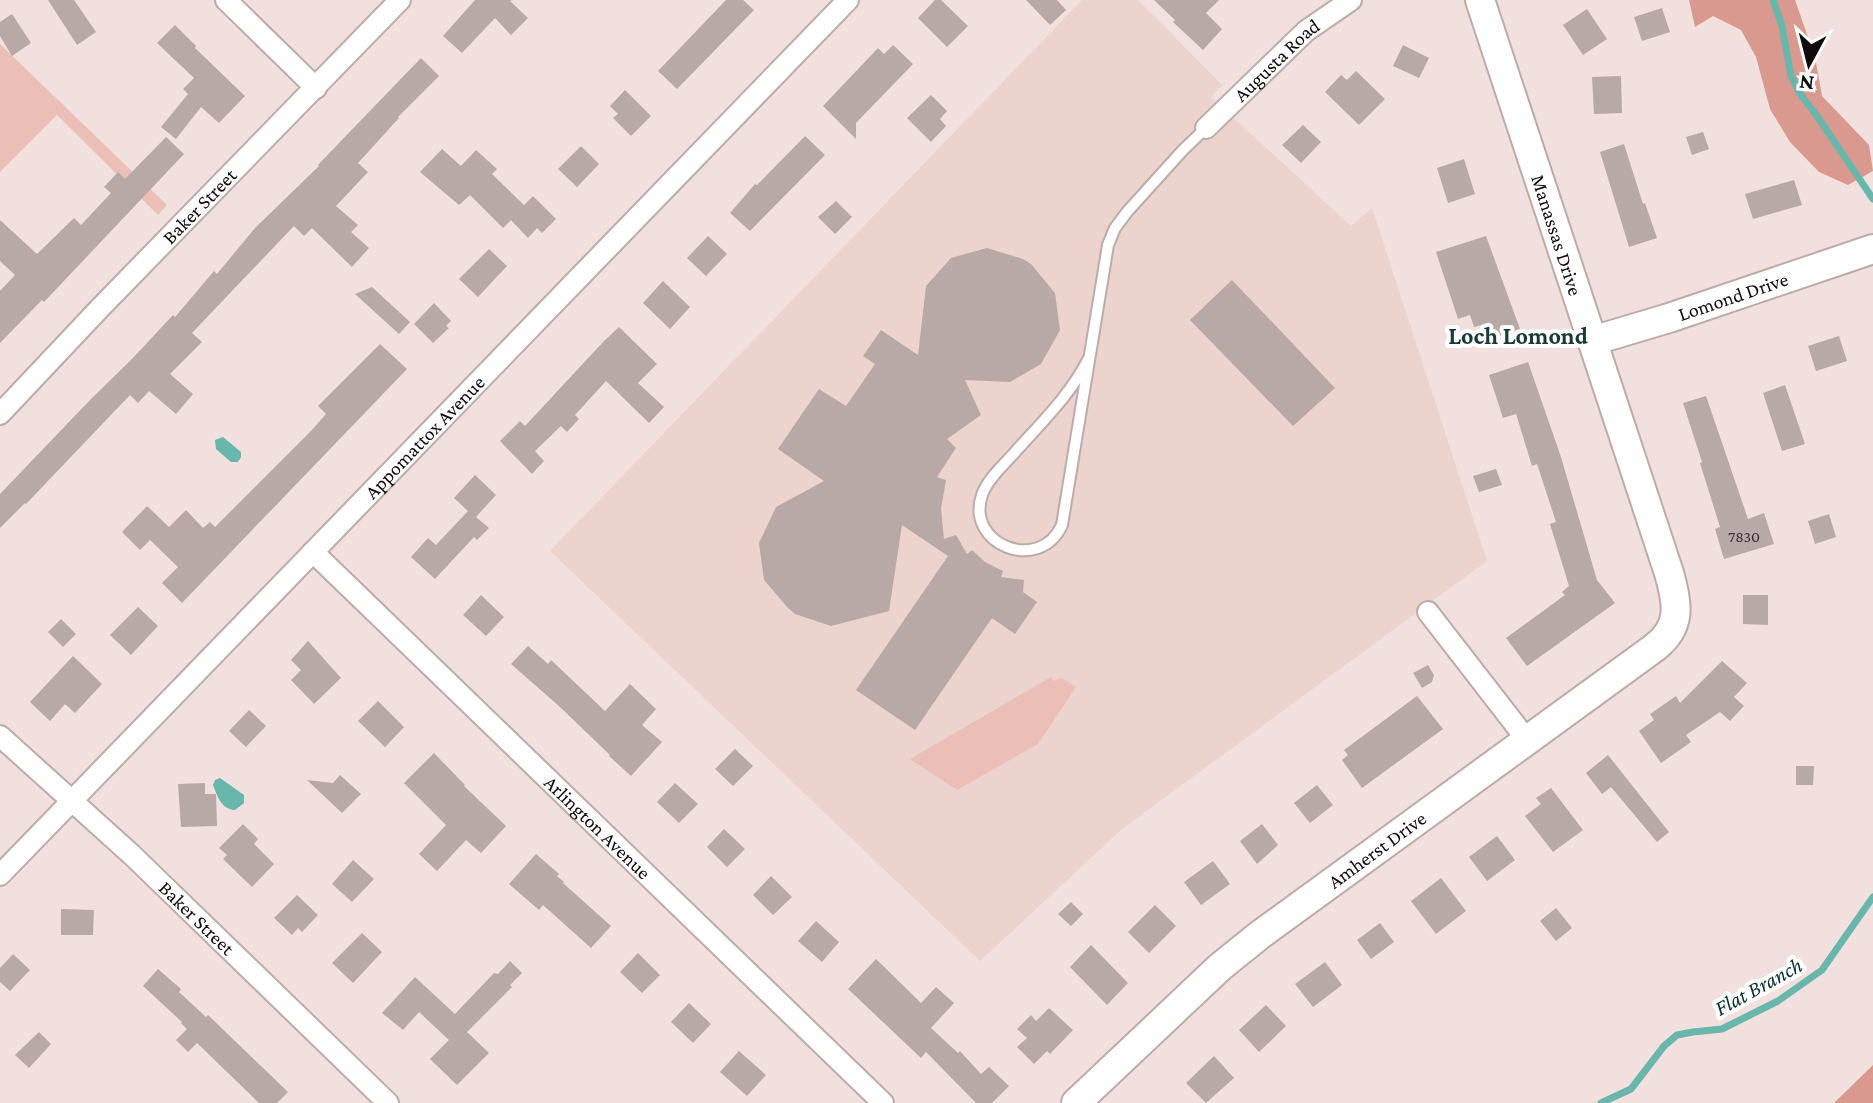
<svg xmlns="http://www.w3.org/2000/svg" width="1873" height="1103" font-family="'Crimson Pro',serif">
  <style>
    .built { fill: #ecd3ce }
    .green { fill: #ebbfb7 }
    .forest { fill: #d9998e }
    .water { fill: #68b6ac }
    .lines { fill: none; stroke-linecap: round; stroke-linejoin: round }
    .stream { stroke: #68b6ac; stroke-width: 7 }
    .building { fill: #b8a9a6 }
    .lane-casing { stroke: #bcaca9; stroke-width: 14 }
    .street-casing { stroke: #bcaca9; stroke-width: 24 }
    .secondary-casing { stroke: #bcaca9; stroke-width: 32 }
    .lane { stroke: #fff; stroke-width: 10 }
    .street { stroke: #fff; stroke-width: 20 }
    .secondary { stroke: #fff; stroke-width: 28 }
    .labels { text-anchor: middle; stroke-width: 8; stroke-linejoin: round; paint-order: stroke }
    .number-label { font-size: 16px; fill: #3a3231 }
    .street-label { font-size: 20px; fill: #100b0a; stroke: #fff }
    .water-label { font-size: 22px; font-style: italic; fill: #0a312d; stroke: #fff }
    .quarter-label { font-size: 24px; font-weight: bold; fill: #183935; stroke: #fff }
  </style>
  <rect width="100%" height="100%" fill="#f1e0dd"/>
  <!-- built -->
  <path class="built" d="M1082,0H1138L1222,85L1211,97L1351,226L1372,208L1487,561L1122,829L980,961L550,551Z"/>
  <!-- green -->
  <path class="green" d="M0,44L167,205L158,215L57,115L0,172Z
    M1051,677L1054,681L1061,678L1076,687L1038,744L957,790L910,759Z"/>
  <!-- forest -->
  <path class="forest" d="M1689,0H1795L1815,57L1822,96L1869,145L1873,171L1848,185L1819,172L1790,142L1770,109L1756,57L1741,30L1713,16L1695,27Z
    M1873,1065V1103H1834Z"/>
  <!-- water -->
  <path class="water" d="M223,437L241,452V457L238,462H231L216,449L215,440Z
    M220,778L244,795V803L235,810C221,809 218,797 213,785L215,780Z"/>
  <g class="lines">
    <!-- stream -->
    <path class="stream" d="M1773,0L1782,26L1791,76L1801,95L1817,116L1873,199
      M1601,1103L1631,1089L1664,1046L1677,1035L1693,1032L1722,1029L1778,1001L1822,970L1873,897"/>
  </g>
  <!-- building -->
  <path class="building" d="M48,0H74L96,32L77,45Z
    M475,0H512L510,1L528,18L511,35L495,18L462,53L443,36Z
    M726,0H743L754,10L677,89L658,71Z
    M935,0H941L968,26L947,47L918,18Z
    M1026,0H1057L1066,10L1050,25Z
    M1154,0H1219L1206,13L1222,29L1203,50L1173,22L1175,20Z
    M1662,8L1670,32L1642,41L1634,17Z
    M1587,9L1607,39L1583,55L1563,25Z
    M12,14L31,43L12,56L0,36V22Z
    M175,25L196,46L195,48L245,96L219,123L201,107L176,139L161,127L188,94L183,89L194,78L157,43Z
    M893,45L913,64L856,123V139L823,106L878,48L884,54Z
    M1403,45L1429,58L1419,78L1393,66Z
    M421,58L439,76L398,117L399,118L358,163L368,172L336,206L358,225L351,232L369,248L352,267L312,228L304,236L294,226L192,333L202,342L170,374L193,394L176,414L149,391L138,403L130,395L26,504L25,503L0,528V494L90,400L132,359L173,315L175,317L214,271L217,274L255,228L319,166L318,165L338,144Z
    M1356,71L1385,99L1359,125L1325,92L1341,75L1347,80Z
    M1621,76L1622,113L1594,114L1592,77Z
    M625,90L651,116L631,136L613,118L618,114L610,106Z
    M931,95L947,111L940,119L946,126L931,142L907,118Z
    M1303,125L1321,142L1301,163L1282,145Z
    M1703,132L1709,149L1692,155L1686,137Z
    M805,136L825,155L750,231L730,213L755,184L757,185Z
    M166,137L184,154L44,302L42,300L0,343V291L15,275L0,261V220L37,254L74,218L81,225L111,193L104,187L118,172L125,179Z
    M1624,144L1643,204L1645,203L1657,238L1629,247L1600,152Z
    M581,146L599,164L577,187L558,169Z
    M442,149L461,166L476,150L497,169L492,174L524,205L533,196L556,219L542,233L537,228L528,238L511,220L503,228L470,195L459,205L420,172Z
    M1464,159L1475,194L1448,203L1437,168Z
    M1794,180L1802,205L1753,219L1745,194Z
    M836,201L852,217L835,234L818,217Z
    M708,236L727,254L706,276L687,258Z
    M1486,236L1520,329L1487,340L1482,325L1474,327L1470,315L1458,319L1436,252Z
    M987,248L1023,259L1031,264L1055,293L1060,330L1041,364L1010,382L965,380L981,415L947,439L956,448L937,477L946,480L941,509L944,539L956,535L967,554L972,550L985,562L1003,571L1001,577L1024,580L1023,592L1037,602L1015,634L992,618L915,730L856,690L948,556L902,525L889,611L831,626L795,614L788,608L764,580L759,543L776,507L824,481L778,449L819,389L846,406L875,364L863,356L881,330L918,355L926,286L951,258Z
    M489,249L507,266L478,297L459,279Z
    M1232,280L1335,388L1293,426L1190,320Z
    M663,281L690,307L670,329L643,303Z
    M372,287L410,322L399,334L355,294Z
    M434,303L451,321L446,326L449,328L433,343L414,324Z
    M619,327L657,364L638,383L664,407L649,423L606,381L575,415L579,419L567,432L561,426L535,451L544,461L532,474L500,441L520,421L525,426L604,341Z
    M1839,336L1847,361L1816,371L1808,346Z
    M380,344L407,369L182,603L162,583L178,567L150,540L140,550L122,532L147,506L169,527L186,510L203,528L210,522L215,527L311,431L326,414L318,406Z
    M1528,362L1561,457L1597,580L1615,603L1527,666L1506,638L1565,595L1562,592L1569,586L1550,524L1556,522L1537,464L1532,466L1516,414L1503,418L1489,375Z
    M1785,385L1805,444L1782,451L1763,393Z
    M1706,396L1748,519L1764,513L1774,544L1724,559L1715,529L1720,527L1700,463L1702,462L1683,403Z
    M1496,469L1502,485L1479,492L1473,476Z
    M475,475L496,495L476,517L489,528L477,540L474,537L435,579L411,557L428,538L436,545L468,511L454,498Z
    M1829,514L1836,537L1815,544L1808,521Z
    M481,595L504,617L486,636L463,615Z
    M1743,595H1768V625L1743,624Z
    M138,607L158,626L131,655L110,635Z
    M61,619L76,634L63,647L48,632Z
    M308,641L341,678L314,704L291,680L301,670L291,660Z
    M528,646L548,664L551,660L605,711L630,684L656,709L642,725L662,742L631,776L609,756L610,755L560,707L511,664Z
    M73,656L102,684L75,713L65,704L50,721L30,702Z
    M1722,661L1747,683L1734,697L1744,706L1730,721L1720,712L1686,735L1691,742L1661,763L1639,731L1654,720L1650,714L1676,696L1680,703Z
    M1428,665L1434,675L1432,682L1422,688L1413,673Z
    M1417,696L1443,729L1362,788L1342,760L1348,755L1344,750Z
    M378,701L404,727L385,747L358,721Z
    M249,710L266,726L246,747L229,731Z
    M735,749L753,766L733,786L715,769Z
    M434,753L465,785L464,786L506,826L481,853L466,840L437,871L419,854L446,825L404,783Z
    M1608,755L1669,832L1657,842L1611,787L1602,794L1586,773Z
    M1796,766H1814L1813,785H1796Z
    M340,775L361,794L342,813L307,780L333,783Z
    M205,783V794H216L217,826L181,827L178,784Z
    M675,783L698,804L679,823L657,802Z
    M1317,785L1333,805L1310,823L1294,803Z
    M1551,788L1583,830L1553,852L1525,816L1541,804L1536,798Z
    M243,824L258,839L254,844L274,864L252,887L223,859L227,855L219,848Z
    M1262,824L1278,845L1257,864L1240,841Z
    M724,829L745,849L727,867L707,847Z
    M1497,836L1515,860L1487,881L1469,857Z
    M536,854L559,874L557,876L564,882L563,883L611,926L591,948L543,905L539,910L509,884Z
    M353,860L374,879L352,902L332,884Z
    M1213,861L1230,884L1201,905L1184,882Z
    M771,876L792,897L773,915L753,895Z
    M1441,878L1466,911L1436,934L1411,901Z
    M297,895L318,915L302,932L298,928L292,935L274,918Z
    M1071,902L1083,914L1071,926L1058,914Z
    M1155,905L1176,926L1149,953L1128,932Z
    M1556,908L1572,928L1556,941L1540,921Z
    M61,909L94,910L93,935H61Z
    M816,921L839,942L822,962L798,941Z
    M1380,923L1394,942L1371,959L1357,940Z
    M362,933L382,952L353,983L332,963Z
    M1091,945L1128,983L1107,1005L1070,967Z
    M638,953L660,975L642,993L620,972Z
    M13,954L30,970L10,991L0,982V968Z
    M876,959L921,1003L936,987L954,1003L931,1028L958,1053L960,1051L981,1074L989,1067L1009,1086L992,1103H976L926,1052L921,1058L848,989Z
    M510,961L522,973L510,985L512,987L467,1032L489,1053L457,1085L430,1059L449,1040L419,1012L403,1030L382,1013L415,977L455,1014L494,973L498,974Z
    M1325,962L1342,985L1313,1007L1295,984Z
    M158,969L181,989L179,992L206,1017L208,1015L288,1092L277,1103H259L197,1043L188,1052L176,1040L187,1029L181,1023L182,1022L143,986Z
    M689,1003L711,1024L693,1043L671,1022Z
    M1266,1005L1286,1026L1259,1052L1239,1030Z
    M1049,1008L1073,1030L1050,1054L1047,1051L1034,1064L1017,1047L1027,1038L1017,1029L1031,1015L1036,1021Z
    M39,1032L51,1044L29,1068L15,1055Z
    M739,1051L766,1075L747,1096L720,1072Z
    M1214,1056L1234,1078L1206,1103L1186,1083Z"/>
  <g class="lines">
    <!-- lane casing -->
    <g class="lane-casing">
      <path id="lane" d="M1089,358C1071,394 1043,421 1016,451C1005,464 988,478 982,495C965,545 1040,574 1062,525L1108,245L1115,228L1127,212L1183,150L1206,128"/>
    </g>
    <!-- street casing -->
    <g class="street-casing">
      <g id="street">
        <path d="M226,0L316,88"/>
        <path id="s1" d="M1206,128L1306,31L1351,0"/>
        <path id="s2" d="M0,414L100,308L400,0"/>
        <path id="s3" d="M313,552L883,1103"/>
        <path d="M1428,612L1527,740"/>
        <path id="s4" d="M0,736L132,855L388,1103"/>
        <path id="s5" d="M0,875L848,0"/>
      </g>
    </g>
    <!-- secondary casing -->
    <g class="secondary-casing">
      <g id="secondary">
        <path id="s6" d="M1592,341L1669,318L1873,249"/>
        <path id="s7" d="M1076,1103L1220,967L1261,934L1654,648C1682,627 1678,604 1669,573L1480,0"/>
      </g>
    </g>
    <!-- lane -->
    <use href="#lane" class="lane"/>
    <!-- street -->
    <use href="#street" class="street"/>
    <!-- secondary -->
    <use href="#secondary" class="secondary"/>
  </g>
  <g class="labels">
    <!-- number labels -->
    <g class="number-label">
      <text x="1744" y="542">7830</text>
    </g>
    <!-- street labels -->
    <g class="street-label">
      <text dy="7" stroke="none"><textPath href="#s1" startOffset="98">Augusta Road</textPath></text>
      <text dy="7" stroke="none"><textPath href="#s2" startOffset="288">Baker Street</textPath></text>
      <text transform="translate(1557 235) rotate(72)" y="7">Manassas Drive</text>
      <text dy="7" stroke="none"><textPath href="#s6" startOffset="148">Lomond Drive</textPath></text>
      <text dy="7" stroke="none"><textPath href="#s5" startOffset="610">Appomattox Avenue</textPath></text>
      <text dy="7" stroke="none"><textPath href="#s3" startOffset="396">Arlington Avenue</textPath></text>
      <text dy="7" stroke="none"><textPath href="#s7" startOffset="394">Amherst Drive</textPath></text>
      <text dy="7" stroke="none"><textPath href="#s4" startOffset="268">Baker Street</textPath></text>
    </g>
    <!-- water labels -->
    <g class="water-label">
      <text transform="translate(1758 986) rotate(-29)" y="8">Flat Branch</text>
    </g>
    <!-- quarter labels -->
    <g class="quarter-label">
      <text x="1518" y="344">Loch Lomond</text>
    </g>
  </g>
  <!-- north arrow -->
  <g transform="translate(1809 64) rotate(187)" stroke="#ffffff" stroke-width="6" paint-order="stroke">
  <path d="M0-6L14 30L0 20L-14 30Z" fill="#100b0a"/>
  <text y="-12" font-size="22" font-weight="bold" text-anchor="middle" fill="#100b0a">N</text>
  </g>
</svg>
